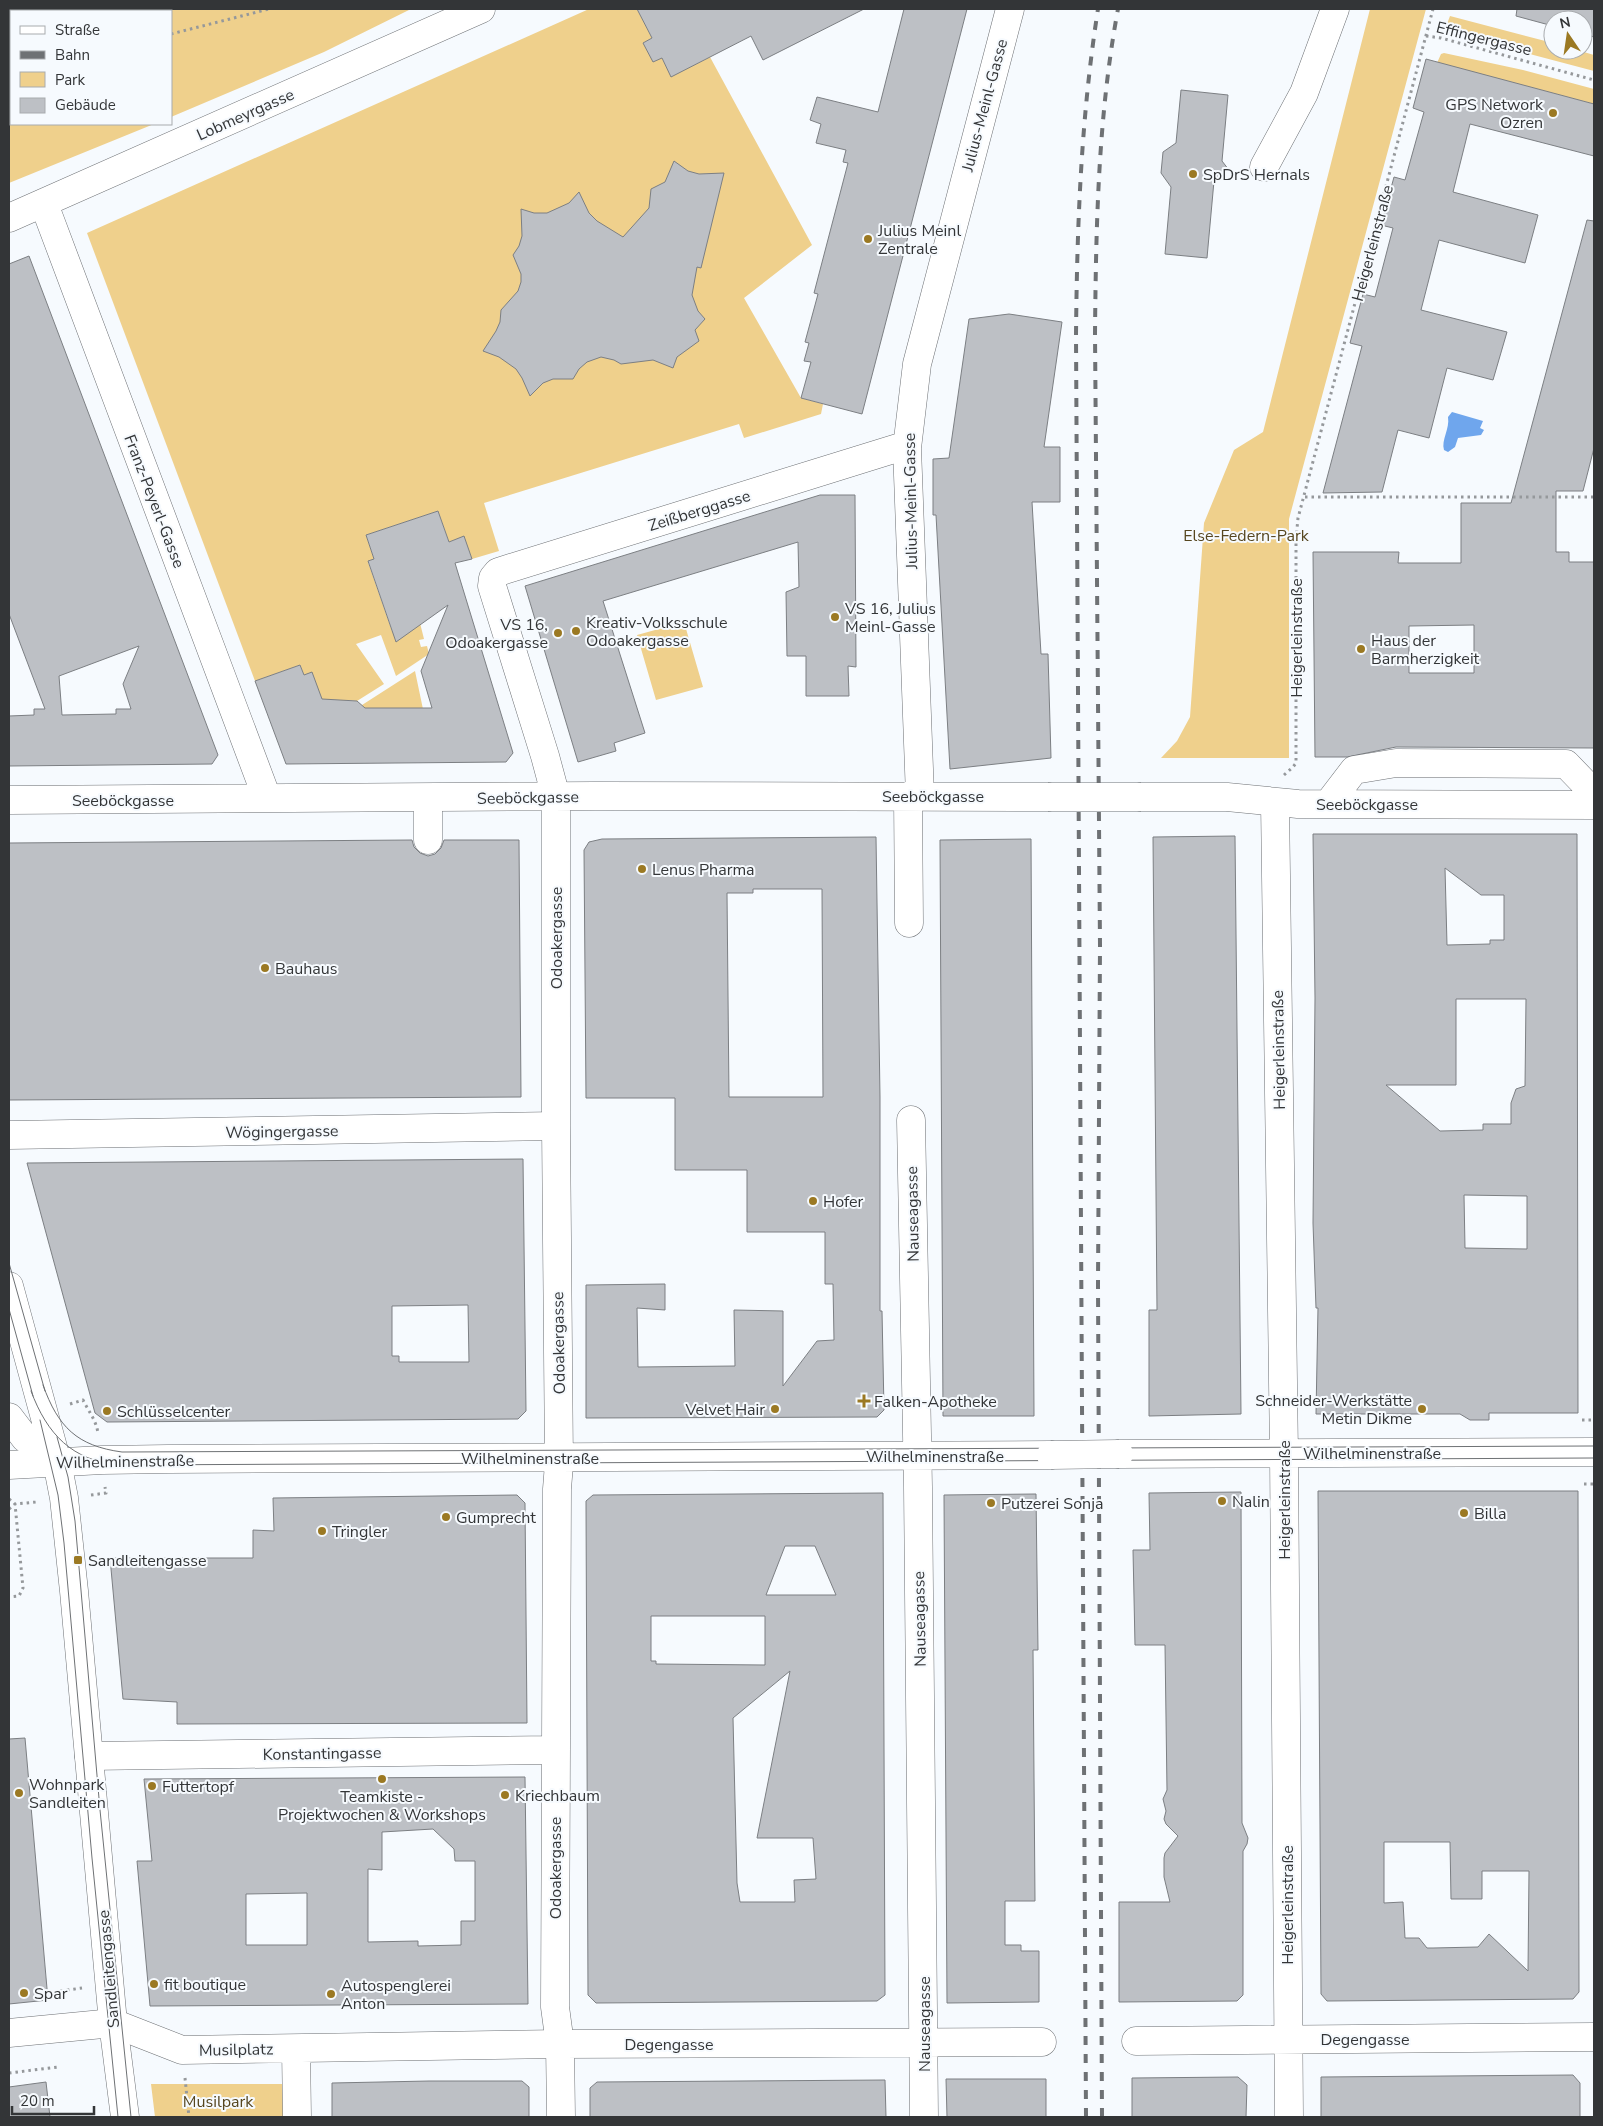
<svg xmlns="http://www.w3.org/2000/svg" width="1603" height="2126" font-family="'Nunito Sans',sans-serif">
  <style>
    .green { fill: #efd08c }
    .water { fill: #6fa6ed }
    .building { fill: #bdc0c5; stroke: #7c7f83; fill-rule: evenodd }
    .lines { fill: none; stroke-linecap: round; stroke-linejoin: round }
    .minor-casing { stroke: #6d7074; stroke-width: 29 }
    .major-casing { stroke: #6d7074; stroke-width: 29 }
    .path { stroke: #95989b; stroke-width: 3; stroke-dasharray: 2.5 4; stroke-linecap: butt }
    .minor { stroke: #fff; stroke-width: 28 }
    .major { stroke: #fff; stroke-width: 28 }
    .tram { stroke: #6e7174; stroke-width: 1 }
    .rail { stroke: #6e7174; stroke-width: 4; stroke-dasharray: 9 9; stroke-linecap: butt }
    .minor-bridge-casing { stroke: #6d7074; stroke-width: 29; stroke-linecap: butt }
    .minor-bridge { stroke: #fff; stroke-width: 28 }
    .poi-dot { fill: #9b7923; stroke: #f6fafe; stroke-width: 2 }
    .labels { text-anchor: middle; stroke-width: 4; stroke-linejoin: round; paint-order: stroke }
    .street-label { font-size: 16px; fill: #333537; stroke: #f6fafe }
    .poi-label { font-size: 16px; fill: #333537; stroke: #f6fafe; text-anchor: start }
    .park-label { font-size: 16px; fill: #56461f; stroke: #f6fafe }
  </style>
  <rect width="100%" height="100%" fill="#f6fafe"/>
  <!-- green -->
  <path class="green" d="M9,9H411L324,52L171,117V11H11V124H154L9,183Z
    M589,9H637L652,38L643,43L662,58L671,76L710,57L812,245L744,298L801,398L823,404L821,414L744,438L739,424L484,503L499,551L472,559L464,537L449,542L438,511L366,535L374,559L368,562L392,631L420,623L424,639L419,640L421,647L427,646L429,654L396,676L381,635L356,644L384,684L357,701L347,700L341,707L324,715L312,673L304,675L300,665L255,681L87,233Z
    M1370,9H1426L1289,519V758H1161L1177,741L1190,717L1204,523L1234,450L1263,432Z
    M1450,16L1553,43V50H1577L1594,55V71L1518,51L1451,28L1447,24Z
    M1444,53L1523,70L1594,89V104L1437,63L1441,54Z
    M684,622L703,687L656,700L637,635Z
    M415,671L424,714H399L398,708H363L362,705Z
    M151,2084H284V2117H155Z"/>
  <!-- water -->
  <path class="water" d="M1452,412L1483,421L1480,428L1484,430L1481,435L1458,438L1455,447L1448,452L1444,450C1441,440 1450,429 1448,417Z"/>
  <!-- building -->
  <path class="building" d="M637,9H864L763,60L751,36L671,77L662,58L653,62L643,43L652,38Z
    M904,9H967L862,414L801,398L811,362L804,361L809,343L805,342L818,294L814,293L848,163L843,162L846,150L816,143L821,124L810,120L817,97L878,112Z
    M1517,9H1594V37L1583,34V20H1553V26L1516,16Z
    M1426,59L1594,104V156L1470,124L1453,192L1538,215L1525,263L1439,240L1421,310L1507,332L1493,380L1447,368L1429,438L1398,430L1382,492L1323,493L1362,346L1350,343L1363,294L1375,297L1393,228L1381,225L1394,177L1405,180L1424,112L1413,108Z
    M1181,90L1228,95L1222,161L1229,170L1214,181L1207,258L1165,254L1171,187L1161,173L1163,152L1176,143Z
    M674,161L688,171L699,174L724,173L701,268L697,267L692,295L698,311L705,319L695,330L699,341L677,357L673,368L653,360L621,364L614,360L601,357L587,362L579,369L573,379H553L543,383L530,396L522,378L516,369L499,357L483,351L496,331L500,322L501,310L518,291L521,282V274L513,255L519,246L522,236L521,209L534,213H547L569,203L579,192L589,213L597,221L623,237L649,208L651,189L665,182Z
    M1587,220L1594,221V448L1583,491H1556V552H1569V562H1594V748L1396,747L1347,757H1315L1313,552H1399L1398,563H1461V503H1511ZM1474,625V673H1409V626Z
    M29,256L218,755L212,764L9,766V716L34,715V709H45L9,614V264ZM139,646L123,684L131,709H116V714L62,715L59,676Z
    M1009,314L1062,322L1044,447H1060V502H1032L1041,654H1048L1051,758L950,769L936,515H933V459L949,458L969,319Z
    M820,495H855L856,667L848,666L849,696H806V656H787L786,592L799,587L798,542L603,601L645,733L614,743L616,751L578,762L525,586Z
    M438,511L449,542L464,536L472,559L455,563L513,753L506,762L286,764L255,681L300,665L304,675L312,672L322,699L357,701L365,708H432L421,671L448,605L396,642L368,561L374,559L366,535Z
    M1313,834H1577L1578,1413H1489V1420H1470L1460,1414H1316L1318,1308H1316L1313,1223L1315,998ZM1445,868L1481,895H1504V940H1490V944L1447,945ZM1456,999H1526L1525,1086L1516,1089L1511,1103V1124H1483V1130L1440,1131L1386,1085H1456ZM1464,1195L1527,1196V1249L1465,1248Z
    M1235,836L1241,1414L1149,1416V1310H1157L1153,837Z
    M876,837L880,1097V1311H882L884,1410L877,1417L586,1418V1285L665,1284V1310L637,1308L638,1367L735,1366L734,1310L783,1311V1386L817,1341L834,1340L833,1284H825V1232H747V1170H675V1098H586L584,850L589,842L602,839ZM753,889H822L823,1097H729L727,893H753Z
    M1031,839L1034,1416H943L940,840Z
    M412,840L414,847L420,853L428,856L435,854L441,848L444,840H519L521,1097L9,1100V843Z
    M523,1159L526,1411L518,1419L107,1422L95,1413L27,1163ZM468,1305L469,1362H399V1356H392V1306Z
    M1318,1491H1578L1579,1992L1573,1999L1327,2001L1321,1994ZM1384,1842H1450L1451,1899H1482V1871H1529L1528,1971L1489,1934L1478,1947L1433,1948H1427L1419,1938H1405L1403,1902L1384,1903Z
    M1241,1492L1242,1823L1248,1838L1247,1844L1243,1851V1995L1237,2001L1119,2002V1902H1170L1164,1877V1858L1165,1853L1178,1836L1166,1824L1164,1819L1166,1811L1163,1799L1167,1790L1165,1645H1135L1133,1550H1150L1149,1493Z
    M883,1493L885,1995L877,2001L596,2003L588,1995L586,1501L593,1495ZM785,1546H815L836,1595H766ZM651,1616H765V1665L656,1664V1661H651ZM790,1671L757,1838H813L816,1879L794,1880L795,1902H740L737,1883L733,1718Z
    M1036,1494L1038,1650H1033L1035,1901H1005V1945H1021V1951H1039V2002L947,2003L944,1495Z
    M517,1495L525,1503L527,1723L177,1724V1702L123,1699L110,1558H253V1530L274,1531L273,1498Z
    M25,1738L48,2000L9,2004V1739Z
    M525,1777L528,2004L150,2006L137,1861H152L144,1779ZM433,1829L454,1849L455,1861H475V1921H461V1945L418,1946V1941L368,1942V1869L382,1870V1832ZM307,1893V1945H246V1894Z
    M1573,2075L1580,2083V2117H1321V2077Z
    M1238,2077L1247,2085L1246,2117H1132V2078Z
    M946,2079H1046V2117H947Z
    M885,2080L886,2117H590V2088L597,2082Z
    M429,2081H522L529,2087V2117H332V2083Z
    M46,2082L50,2117H9V2087Z"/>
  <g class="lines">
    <!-- minor casing -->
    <g class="minor-casing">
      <path id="minor" d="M1264,167L1304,93L1335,9
        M44,204L267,798
        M9,218L481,9
        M908,796L909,923
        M920,796L907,448L917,364L1010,9
        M1141,797H1227L1298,804L1594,805
        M428,798V840
        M9,800L595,796L1048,797
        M1275,803L1284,1454L1289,2117
        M1328,804L1354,770L1396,763L1566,764L1594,793
        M911,1120L918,1487L924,2117
        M9,1135L556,1126
        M1119,1454L1594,1452
        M9,1465L102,1460L168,1459L1051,1455
        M89,1756L555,1750
        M9,2033L113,2023L182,2050L560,2044L1042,2042
        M1136,2041L1594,2037
        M296,2049L297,2117
        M561,2117L560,2044L555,2007L557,1489L559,1464L556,1126V797L545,756L492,586L493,578L498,572L907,445"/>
    </g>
    <!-- major casing -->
    <g class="major-casing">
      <path id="major" d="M9,1286L57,1462L64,1498L74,1591L113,2023L125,2117
        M9,1417L25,1438L57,1462"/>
    </g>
    <!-- path -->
    <path class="path" d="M171,34L269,9
      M1426,36L1441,38L1594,80
      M9,75H11
      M1305,497H1594
      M1284,775L1293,767L1296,763V539L1298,518L1433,9
      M70,1404L83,1400C89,1412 96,1420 98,1433
      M1582,1420H1594
      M1584,1484H1594
      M91,1495L106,1493L105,1487
      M9,1499L15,1504L23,1588L19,1596L9,1597
      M9,1509L15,1504L37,1502
      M54,1992L82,1988
      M9,2073L58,2067
      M185,2078L189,2117"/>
    <!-- minor -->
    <use href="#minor" class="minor"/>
    <!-- major -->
    <use href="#major" class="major"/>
    <!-- tram -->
    <path class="tram" d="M9,1263L45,1391
      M9,1309L33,1396
      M43,1385C58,1427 77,1446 122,1452L1594,1446
      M31,1391C47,1434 72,1461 120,1465L1594,1458
      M40,1420L58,1495L64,1543L92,1858L118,2117
      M57,1437L68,1477L75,1521L100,1810L131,2117"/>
    <!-- rail -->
    <path class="rail" d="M1086,2117L1076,336C1077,226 1081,117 1098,9
      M1102,2117L1098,1285L1100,945L1095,334C1096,226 1098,116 1118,9"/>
    <!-- minor-bridge casing -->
    <g class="minor-bridge-casing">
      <path id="minor-bridge" d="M1048,797H1141
        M1051,1455L1119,1454"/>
    </g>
    <!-- minor-bridge -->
    <use href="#minor-bridge" class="minor-bridge"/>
  </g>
  <!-- markers -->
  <g class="poi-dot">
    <circle cx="1553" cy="113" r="5"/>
    <circle cx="1193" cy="174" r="5"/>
    <circle cx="868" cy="239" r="5"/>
    <circle cx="835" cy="617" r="5"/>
    <circle cx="576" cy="631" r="5"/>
    <circle cx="558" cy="633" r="5"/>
    <circle cx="1361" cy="649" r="5"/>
    <circle cx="642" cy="869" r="5"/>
    <circle cx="265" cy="968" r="5"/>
    <circle cx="813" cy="1201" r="5"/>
    <path d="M861.5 1393.5h5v5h5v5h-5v5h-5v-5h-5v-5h5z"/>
    <circle cx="775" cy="1409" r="5"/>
    <circle cx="1422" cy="1409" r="5"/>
    <circle cx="107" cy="1411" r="5"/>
    <circle cx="1222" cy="1501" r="5"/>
    <circle cx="991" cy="1503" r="5"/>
    <circle cx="1464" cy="1513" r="5"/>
    <circle cx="446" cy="1517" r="5"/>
    <circle cx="322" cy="1531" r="5"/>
    <rect x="73" y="1555" width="10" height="10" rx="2.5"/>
    <circle cx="382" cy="1779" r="5"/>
    <circle cx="152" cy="1786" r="5"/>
    <circle cx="19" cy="1793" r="5"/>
    <circle cx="505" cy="1795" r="5"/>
    <circle cx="154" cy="1984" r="5"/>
    <circle cx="24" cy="1993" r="5"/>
    <circle cx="331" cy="1994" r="5"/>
  </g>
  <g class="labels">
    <!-- street labels -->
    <g class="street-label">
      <text transform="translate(1484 38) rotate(14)" y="6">Effingergasse</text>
      <text transform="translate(984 105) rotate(-75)" y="6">Julius-Meinl-Gasse</text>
      <text transform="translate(245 114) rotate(-24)" y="6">Lobmeyrgasse</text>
      <text transform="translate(1372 243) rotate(-75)" y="6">Heigerleinstraße</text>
      <text transform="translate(155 501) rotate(69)" y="6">Franz-Peyerl-Gasse</text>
      <text transform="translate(910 501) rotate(-91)" y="6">Julius-Meinl-Gasse</text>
      <text transform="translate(699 510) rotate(-17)" y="6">Zeißberggasse</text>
      <text transform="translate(1296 638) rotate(-90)" y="6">Heigerleinstraße</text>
      <text x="933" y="802">Seeböckgasse</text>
      <text transform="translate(528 797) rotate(-1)" y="6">Seeböckgasse</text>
      <text x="123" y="806">Seeböckgasse</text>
      <text x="1367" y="810">Seeböckgasse</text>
      <text transform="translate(556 938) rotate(-90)" y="6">Odoakergasse</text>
      <text transform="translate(1278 1050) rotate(-91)" y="6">Heigerleinstraße</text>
      <text transform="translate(282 1131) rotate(-1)" y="6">Wögingergasse</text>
      <text transform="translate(912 1214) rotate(-91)" y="6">Nauseagasse</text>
      <text transform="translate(558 1343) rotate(-91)" y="6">Odoakergasse</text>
      <text x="1372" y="1459">Wilhelminenstraße</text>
      <text x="935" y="1462">Wilhelminenstraße</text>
      <text x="530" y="1464">Wilhelminenstraße</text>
      <text transform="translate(125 1461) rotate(-1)" y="6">Wilhelminenstraße</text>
      <text transform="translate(1284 1500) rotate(-90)" y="6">Heigerleinstraße</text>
      <text transform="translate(919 1619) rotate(-91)" y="6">Nauseagasse</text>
      <text transform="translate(322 1753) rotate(-1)" y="6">Konstantingasse</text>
      <text transform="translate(555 1868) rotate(-90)" y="6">Odoakergasse</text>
      <text transform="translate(1287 1905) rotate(-90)" y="6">Heigerleinstraße</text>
      <text transform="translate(108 1969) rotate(-95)" y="6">Sandleitengasse</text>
      <text transform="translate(924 2024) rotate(-90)" y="6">Nauseagasse</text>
      <text x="1365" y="2045">Degengasse</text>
      <text x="669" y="2050">Degengasse</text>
      <text transform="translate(236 2049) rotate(-1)" y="6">Musilplatz</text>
    </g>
    <!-- poi labels -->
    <g class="poi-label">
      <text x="1543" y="110" text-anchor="end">GPS Network<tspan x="1543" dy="18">Ozren</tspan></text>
      <text x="1203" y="180">SpDrS Hernals</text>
      <text x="878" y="236">Julius Meinl<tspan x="878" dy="18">Zentrale</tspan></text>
      <text x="845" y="614">VS 16, Julius<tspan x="845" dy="18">Meinl-Gasse</tspan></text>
      <text x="586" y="628">Kreativ-Volksschule<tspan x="586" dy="18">Odoakergasse</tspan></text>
      <text x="548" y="630" text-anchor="end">VS 16,<tspan x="548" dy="18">Odoakergasse</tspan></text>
      <text x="1371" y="646">Haus der<tspan x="1371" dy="18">Barmherzigkeit</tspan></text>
      <text x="652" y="875">Lenus Pharma</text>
      <text x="275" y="974">Bauhaus</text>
      <text x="823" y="1207">Hofer</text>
      <text x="1412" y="1406" text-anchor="end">Schneider-Werkstätte<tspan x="1412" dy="18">Metin Dikme</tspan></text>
      <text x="874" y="1407">Falken-Apotheke</text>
      <text x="765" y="1415" text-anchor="end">Velvet Hair</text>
      <text x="117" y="1417">Schlüsselcenter</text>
      <text x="1232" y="1507">Nalin</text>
      <text x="1001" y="1509">Putzerei Sonja</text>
      <text x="1474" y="1519">Billa</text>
      <text x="456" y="1523">Gumprecht</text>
      <text x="332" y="1537">Tringler</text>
      <text x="88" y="1566">Sandleitengasse</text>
      <text x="29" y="1790">Wohnpark<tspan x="29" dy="18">Sandleiten</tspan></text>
      <text x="162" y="1792">Futtertopf</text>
      <text x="515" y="1801">Kriechbaum</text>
      <text x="382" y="1802" text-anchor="middle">Teamkiste -<tspan x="382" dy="18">Projektwochen &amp; Workshops</tspan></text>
      <text x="164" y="1990">fit boutique</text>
      <text x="341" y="1991">Autospenglerei<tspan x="341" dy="18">Anton</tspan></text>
      <text x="34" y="1999">Spar</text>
    </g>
    <!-- park labels -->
    <g class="park-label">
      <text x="1246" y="541">Else-Federn-Park</text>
      <text x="218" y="2107">Musilpark</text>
    </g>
  </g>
  <!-- border -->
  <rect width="1603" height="2126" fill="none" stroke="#333537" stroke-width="20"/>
  <!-- legend -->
  <rect x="10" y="10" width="162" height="115" fill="#f6fafe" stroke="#a8abae"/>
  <rect x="20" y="26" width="25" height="8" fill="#ffffff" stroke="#a8abae"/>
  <text x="55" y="35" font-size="15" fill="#333537">Straße</text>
  <rect x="20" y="51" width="25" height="8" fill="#6e7174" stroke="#a8abae"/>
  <text x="55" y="60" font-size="15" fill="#333537">Bahn</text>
  <rect x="20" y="72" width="25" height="15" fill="#efd08c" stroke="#a8abae"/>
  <text x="55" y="85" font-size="15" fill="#333537">Park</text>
  <rect x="20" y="98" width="25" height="15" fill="#bdc0c5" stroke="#a8abae"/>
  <text x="55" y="110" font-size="15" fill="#333537">Gebäude</text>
  <!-- north arrow -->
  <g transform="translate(1568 35) rotate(347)"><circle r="24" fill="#f6fafe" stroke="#a8abae"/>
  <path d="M0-4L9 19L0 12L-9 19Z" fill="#9b7923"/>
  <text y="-8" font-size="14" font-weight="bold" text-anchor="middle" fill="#333537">N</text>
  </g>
  <!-- scale -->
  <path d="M12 2106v8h82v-8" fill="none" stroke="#333537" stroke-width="2.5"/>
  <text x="20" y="2106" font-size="15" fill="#333537" stroke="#f6fafe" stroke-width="4" paint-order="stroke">20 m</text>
</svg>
